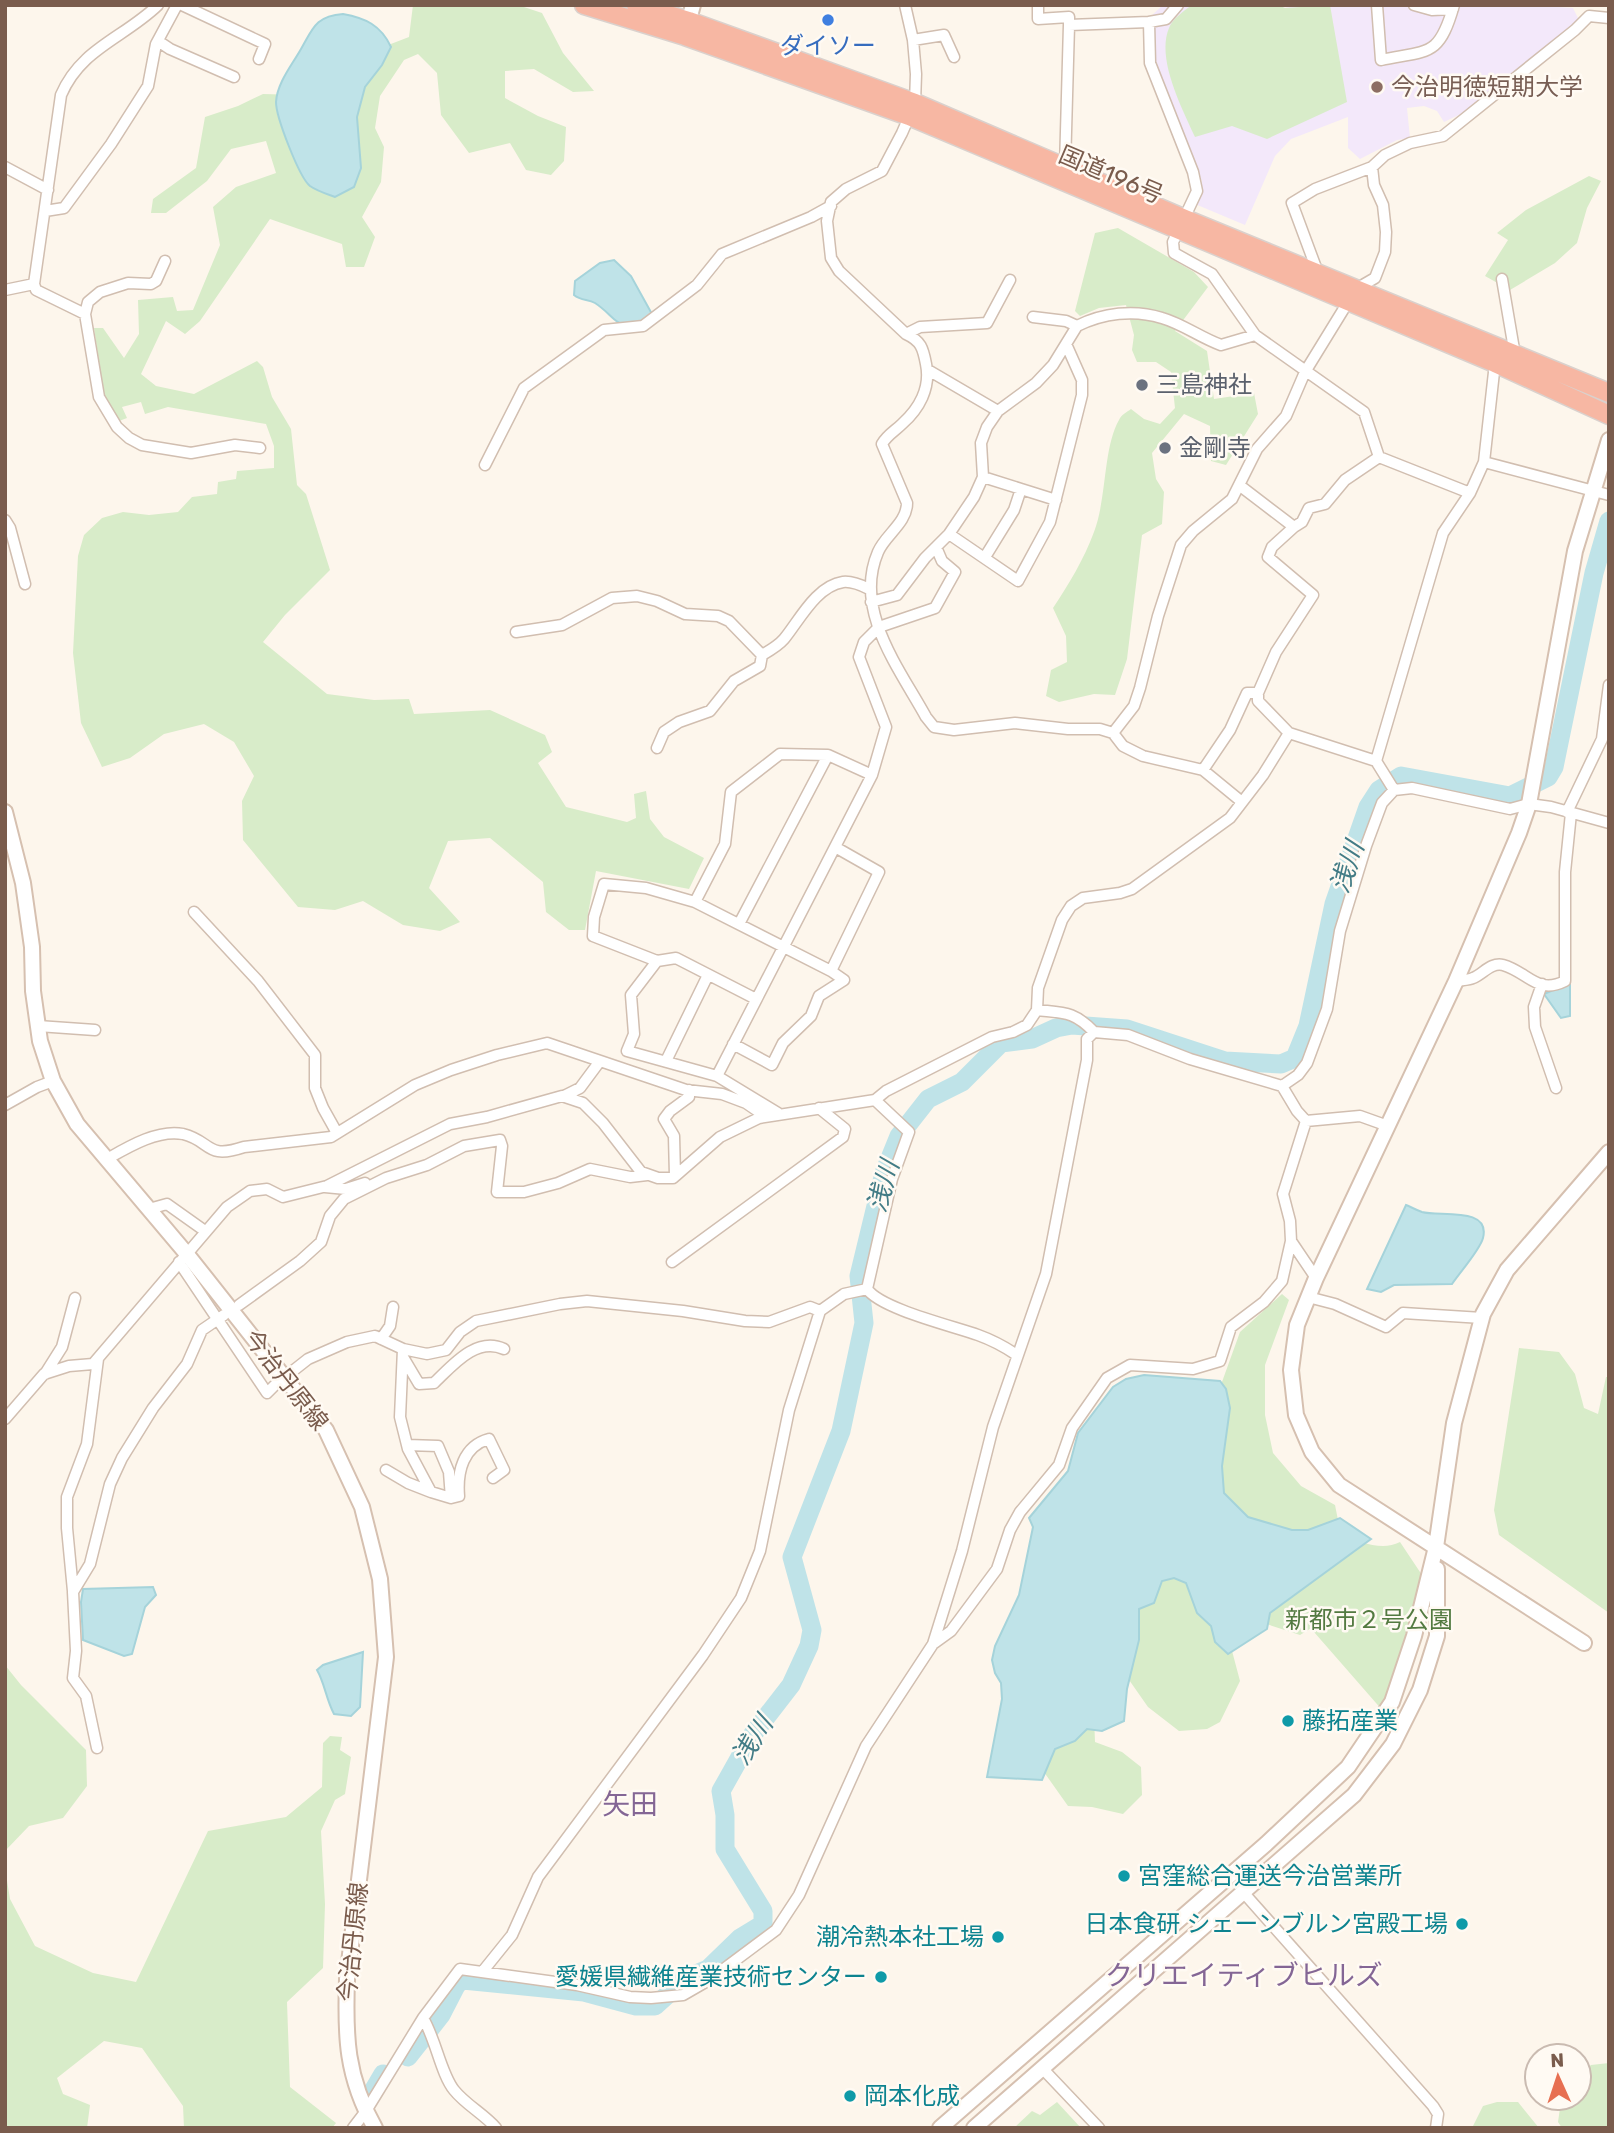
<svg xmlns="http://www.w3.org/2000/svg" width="1614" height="2133" font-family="Rubik,'Noto Sans JP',sans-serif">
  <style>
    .education { fill: #f3e8fa }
    .green { fill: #d8ecc9 }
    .water { fill: #bfe3e8; stroke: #a5d3da; stroke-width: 2 }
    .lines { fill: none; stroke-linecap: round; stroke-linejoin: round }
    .river { stroke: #bfe3e8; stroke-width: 19 }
    .street-casing { stroke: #d1beb0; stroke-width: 13 }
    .secondary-casing { stroke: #d6c0b0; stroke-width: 18 }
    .highway-casing { stroke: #dad1cd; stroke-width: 21 }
    .street { stroke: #fff; stroke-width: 10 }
    .secondary { stroke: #fff; stroke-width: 14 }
    .highway { stroke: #f7b7a3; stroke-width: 18 }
    .shop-dot { fill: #3f7fe0; stroke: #fffaf3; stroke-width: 2.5 }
    .education-dot { fill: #8d6e63; stroke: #fffaf3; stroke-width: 2.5 }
    .worship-dot { fill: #6b7280; stroke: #fffaf3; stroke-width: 2.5 }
    .culture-dot { fill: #0f9aa8; stroke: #fffaf3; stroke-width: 2.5 }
    .labels { text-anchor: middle; stroke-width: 5; stroke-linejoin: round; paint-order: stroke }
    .shop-label { font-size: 24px; fill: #366cbe; stroke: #fffaf3 }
    .education-label { font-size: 24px; fill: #785e54; stroke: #fffaf3; text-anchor: start }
    .street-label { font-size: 24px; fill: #7a5c4d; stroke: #fffaf3 }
    .worship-label { font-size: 24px; fill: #5b616d; stroke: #fffaf3; text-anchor: start }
    .park-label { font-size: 24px; fill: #537a41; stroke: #fffaf3 }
    .culture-label { font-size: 24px; fill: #0d838f; stroke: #fffaf3; text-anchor: start }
    .water-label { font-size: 26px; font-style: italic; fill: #437c86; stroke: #fffaf3 }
    .quarter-label { font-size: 28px; fill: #846695; stroke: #fffaf3 }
  </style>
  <rect width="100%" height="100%" fill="#fdf6ec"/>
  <!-- education -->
  <path class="education" d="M1163,5H1278L1285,8L1301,5H1528L1573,8L1580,22L1469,110L1444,122L1437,111L1424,106L1407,108L1410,138L1397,140L1360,159L1348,148V117L1291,139L1275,156L1245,225L1195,204L1202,181L1152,61L1150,17Z"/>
  <!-- green -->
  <path class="green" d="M413,5H518L542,13L563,53L594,91L573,92L534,69L505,71V98L538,116L566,127L564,161L551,175L526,170L510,143L469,153L441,115L437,73L418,54L404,60L380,96L375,128L384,147L381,182L362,217L375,237L364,267H346L342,244L270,219L200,321L185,334L166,321L141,374L156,386L194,394L257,361L263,367L272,397L291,429L297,485L306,494L330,570L285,615L263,642L327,694L374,700L409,699L414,714L490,710L545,735L552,752L538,763L566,807L627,822L636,818L634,794L646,791L650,819L664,837L704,858L689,889L596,871L585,930H569L546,912L543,882L490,838L448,841L429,888L460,922L440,931L403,925L363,901L335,910L298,907L243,840L242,801L254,776L234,742L204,724L164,734L130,758L102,767L81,723L73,653L78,556L84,535L102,518L123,512L149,515L178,512L192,497L217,494L218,482L236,479L237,471L274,468V446L266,424L168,407L145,414L141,402L122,407L127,418L119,421L104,395L94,328H103L124,358L139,334L138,300L173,297L177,311L193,310L220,245L213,207L236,187L276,173L266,141L231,149L207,181L166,213H151L153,199L196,168L205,117L238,106L263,94L300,95L370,52L409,37Z
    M1192,5H1278L1285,8L1330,5L1347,102L1267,139L1232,126L1195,137C1182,108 1156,59 1169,28C1172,19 1184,11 1192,5Z
    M1589,176L1601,181L1587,208L1577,243L1555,263L1510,290L1485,276L1508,240L1497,233L1526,210Z
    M1118,228L1194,272L1208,287L1175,331L1207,351L1214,399L1254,393L1258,414L1226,465L1211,461L1210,426L1184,414L1152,453L1156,479L1164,492L1162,524L1142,535L1127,659L1115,695L1094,694L1059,702L1046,696L1051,670L1067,662L1066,636L1053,608C1069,584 1084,559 1094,532C1107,498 1103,448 1119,420C1121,415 1127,412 1131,409L1144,419L1160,424L1175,408L1171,372L1156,362H1137L1132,350L1134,335L1126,305L1099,308L1080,316L1075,311L1095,233Z
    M1282,1294L1289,1300L1265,1365V1415L1273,1453L1301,1486L1335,1505L1341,1535C1360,1541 1381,1552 1400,1542L1428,1584L1383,1711L1314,1632L1313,1627L1300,1635L1248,1618L1227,1632L1240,1681L1220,1722L1207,1729L1179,1731L1148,1707L1120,1667L1094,1716L1095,1742L1122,1752L1141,1767L1142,1795L1123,1814L1092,1807L1068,1806L1034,1758L1204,1498L1209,1418L1240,1332Z
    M1519,1348L1559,1352L1575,1374L1584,1408L1598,1414L1606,1377H1609V1613L1499,1535L1494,1510Z
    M5,1665L21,1685L86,1750L87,1786L63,1818L29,1826L5,1851Z
    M330,1736L342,1737L340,1750L351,1757L345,1794L335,1800L321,1831L325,1904L323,1968L287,2002L290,2087L336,2123L332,2128H184L183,2106L142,2048L104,2041L57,2078L63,2094L90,2105L87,2128H5V1868L10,1899L35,1946L93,1973L136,1982L208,1831L286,1817L322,1787L323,1743Z
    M1609,2063V2128H1562L1558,2122L1561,2101L1562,2098H1579V2074L1591,2065Z
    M1057,2102L1081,2128H1014L1032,2111L1040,2115Z
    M1497,2102H1518L1539,2128H1472L1483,2106Z"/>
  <!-- water -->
  <path class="water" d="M343,14C365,18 381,25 391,47L382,65L365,87L357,117L361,168L354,187L335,197C327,194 317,191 310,186C299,177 276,117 276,102C277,83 292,65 301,49C313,28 316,16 343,14Z
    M614,260L631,276L652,314C621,340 617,317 595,303C588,299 581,301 574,295L575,281L600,263Z
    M1570,983V1016L1561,1018L1544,994Z
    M1406,1205C1411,1207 1416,1210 1422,1212C1439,1217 1491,1206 1483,1238C1480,1250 1460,1272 1452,1284L1394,1285L1381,1292L1367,1289Z
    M1144,1375L1220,1381L1226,1389L1230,1408L1222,1466L1224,1493L1248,1517L1292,1530H1308L1340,1518L1371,1539L1270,1613L1267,1629L1228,1654L1215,1642L1211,1626L1197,1613L1186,1583L1174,1578L1162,1581L1154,1603L1139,1609V1640L1127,1689L1124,1721L1102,1731L1087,1729L1075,1741L1055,1749L1042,1780L987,1777L1002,1699L1001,1683L995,1673L992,1660L995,1646L1019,1595L1033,1527L1029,1518L1068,1471L1078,1433L1113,1387L1126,1379Z
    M153,1587L156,1595L145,1607L132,1654L124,1656L83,1640L81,1602L83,1589Z
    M363,1652L360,1707L351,1716L334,1714C326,1699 325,1684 317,1670L323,1665Z"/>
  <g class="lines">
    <!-- river -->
    <path class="river" d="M408,2057L441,2015L457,1984L463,1980L584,1992L636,2006H655L686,1978L708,1969L740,1938L763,1924V1911L725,1849V1815L721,1791L753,1734L791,1685L809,1646L812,1630L792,1557L841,1431L864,1323L859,1276L884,1173L899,1136L928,1099L962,1082L1001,1043L1032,1039L1056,1028L1072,1025L1127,1029L1225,1061L1281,1064L1295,1058L1308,1026L1334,904L1368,807L1379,790L1401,776L1510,796L1548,777L1554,767L1594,573L1609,521
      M373,2091L383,2074"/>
    <!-- street casing -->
    <g class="street-casing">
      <path id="street" d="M158,5C124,38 81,48 61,95L34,284L36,290L85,314L99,397L117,427L129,438L142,445L191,453L235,445L260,448
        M182,5L265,44L259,59
        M905,5L913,40L916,74L915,103L902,133L882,171L846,189L831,202L827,221L831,258L839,271L906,334C921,341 923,348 926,364C931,388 919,409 902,424C895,431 887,435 882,444L907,503C907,523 885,535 878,552C853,610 899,668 926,717L934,727L954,730L1015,723L1068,729H1100L1113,733L1123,746L1143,756L1203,770L1242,802
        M1038,5V19L1069,17V25L1149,22L1150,63L1193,172L1197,191L1173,242L1174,253L1212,274L1255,335
        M1377,5L1381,60C1430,50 1439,57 1454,5
        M1414,5L1432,10L1453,9
        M1149,22L1166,19L1178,5
        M913,40L944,35L954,57
        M158,41L170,49L234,77
        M5,167L48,190
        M1065,167L1069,25
        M45,211L64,208L111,144L148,86L156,44L177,5
        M1318,273L1292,203L1315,189L1372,167
        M1502,279L1515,355
        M5,290L34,284
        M85,314L88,302L100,292L128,283L151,284L156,281L165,261
        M1077,326C1103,313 1134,309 1162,318C1183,324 1201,338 1221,345L1255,335L1364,412L1379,457
        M906,334L920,327L987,323L1010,280
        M928,370L998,411
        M1379,457L1470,493
        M1484,462L1495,363
        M485,465L524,388L604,330L643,326L697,285L722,254L811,217L831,206
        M983,477L1021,489
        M1239,485L1294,527L1302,522L1309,508L1325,504L1345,480L1379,457
        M5,520L10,528L25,584
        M1294,527L1272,547L1268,557L1313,595L1276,652L1258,693V701L1289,733L1376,761L1394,790
        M949,534L1018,581L1050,522L1082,395V380L1066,344
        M985,557L1014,510L1021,489L1056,500
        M871,602L897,595L925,558L949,534L974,497L983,477L981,443L987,427L998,411L1036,383L1053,365L1077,326L1066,321L1033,317
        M516,632L562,625L612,598L637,596L657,601L685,614L718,616L729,621L762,655
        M1113,733L1134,706L1140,688L1158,616L1181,545L1193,531L1232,499L1257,449L1286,416L1305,372L1356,289L1375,278L1385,252L1386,232L1383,205L1374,185L1372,167L1385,155L1410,143L1443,136L1575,30L1589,16L1609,18
        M657,748L664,732L679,722L710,711L734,681L760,666L762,655C769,651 778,646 784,639C799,621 816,586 843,582C852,581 861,585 869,589
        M828,755L872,775
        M1376,761L1443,533L1470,493L1484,462L1609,495
        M1203,770L1230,730L1247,693H1258
        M1567,812L1602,739L1609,685
        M695,902L725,844L731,792L780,754L828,755L739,924
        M194,912L258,981L315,1055V1088L323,1108L337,1133
        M657,961L631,995L634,1034L627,1051L717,1076L778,1113
        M1456,981C1462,980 1469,980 1473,978C1483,974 1491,962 1503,965C1528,972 1537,995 1565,981V872L1571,813
        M1542,984L1534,1007L1535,1027L1556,1088
        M756,999L676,958L657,961L593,936L594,917L604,884L646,888L695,902L831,971L879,872L835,847
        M1037,1010C1064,1013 1074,1011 1094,1032L1128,1035L1190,1059L1282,1086L1297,1111L1306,1121L1360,1116L1388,1126
        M38,1026L95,1030
        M733,1044L772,1065L783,1043L811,1016L819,996L844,980L831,971
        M666,1061L708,975
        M717,1076L872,775L886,727L859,657L864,642L879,627L935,608L955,572L942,561L936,547
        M1282,1086L1298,1075L1307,1063L1327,1009L1340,931L1366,846L1382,803L1394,790L1412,788L1510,809L1529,804L1551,807L1609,823
        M564,1096L580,1088L600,1061
        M875,1100L909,1132L892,1179L867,1289C881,1309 953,1326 978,1335C992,1340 1005,1347 1017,1355
        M5,1105L37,1087L53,1081
        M107,1159C128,1147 158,1129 183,1134C212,1141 205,1160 244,1147L331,1137L415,1085L451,1070L497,1055L547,1043L686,1090L722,1094L746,1103L765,1116
        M675,1176L674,1136L664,1119L670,1111L689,1097V1090
        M325,1187L346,1189L365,1183
        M149,1209L167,1204L205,1231
        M1291,1241L1316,1278
        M179,1262L267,1393L276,1384
        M672,1262L843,1137L845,1129L819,1108
        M1308,1297L1335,1304L1386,1327L1403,1313L1482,1318
        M239,1305L300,1261L321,1242L330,1216L344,1199L386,1178L427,1165L464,1146L500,1140L502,1146L497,1192H524L558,1183L590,1169L630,1177L647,1175
        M381,1339L390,1326L393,1307
        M403,1349L400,1417L408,1449L431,1492L451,1498L459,1496C457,1472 463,1446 489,1439L504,1470L493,1478
        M403,1357L419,1384L434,1383C452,1366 476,1336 504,1349
        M294,1370L308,1359L347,1342L375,1336L403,1349L427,1354L446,1350L460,1332L476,1321L560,1304L587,1301L683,1311L745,1321L769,1322L810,1307L820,1311
        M45,1374L62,1347L75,1298
        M5,1419L44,1374L69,1366L93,1364L227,1207L250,1191L267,1189L283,1197L327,1186L450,1124L487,1117L562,1096L583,1103L603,1123L641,1172L658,1178H673L720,1137L759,1118L875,1100L886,1091L992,1037L1013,1032L1027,1025L1037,1010L1038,988L1062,920L1071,906L1083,898L1120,893L1132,889L1230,818L1263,775L1289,733
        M407,1445L438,1446L449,1472L451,1498
        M386,1470L408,1483L431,1492
        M73,1591L67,1528V1497L87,1444L98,1359
        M933,1644L951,1631L997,1569L1010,1530L1020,1512L1059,1465L1072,1428L1107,1378L1130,1365L1193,1369L1220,1361L1231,1327L1264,1302L1282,1281L1291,1241L1290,1221L1283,1194L1306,1121
        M97,1748L86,1696L73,1678L76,1651L73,1592L90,1564L110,1484L122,1458L153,1408L187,1364L202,1330L224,1315
        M1243,1892L1433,2106L1438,2114L1436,2128
        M483,1971L512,1935L538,1877L703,1655L741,1598L760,1551L789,1410L820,1311L844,1294L867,1289
        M423,2018C436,2040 441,2074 454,2090C466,2105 484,2114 496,2128
        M1042,2068L1099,2128
        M353,2128L366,2111L423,2018L460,1969L577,1985L630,1997L651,1998L683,1995L709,1980L776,1930L799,1895L866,1746L933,1644L962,1551L993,1427L1046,1274L1087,1060V1039L1094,1032"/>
    </g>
    <!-- secondary casing -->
    <g class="secondary-casing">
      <path id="secondary" d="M686,31L693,5
        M5,812L23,883L32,947L33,991L40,1041L53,1081L77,1124L186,1253L326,1430L362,1507L380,1579L386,1657L347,1979C345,2036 346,2077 375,2128
        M1584,1643L1339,1485L1312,1452L1296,1415L1291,1370L1297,1325L1316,1278L1456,981L1519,833L1529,804L1575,551L1609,440
        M940,2128L1266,1844L1348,1767L1392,1702L1414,1636L1436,1547L1454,1423L1483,1314L1507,1270L1609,1152
        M974,2128L1354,1795L1393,1744L1420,1690L1437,1636V1569"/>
    </g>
    <!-- highway casing -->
    <g class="highway-casing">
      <path id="highway" d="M584,5L685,36L909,116L1495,363L1609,415
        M636,5L689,21L915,103L1185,219L1609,393"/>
    </g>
    <!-- street -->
    <use href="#street" class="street"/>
    <!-- secondary -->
    <use href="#secondary" class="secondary"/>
    <!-- highway -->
    <use href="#highway" class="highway"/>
  </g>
  <!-- markers -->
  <circle class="shop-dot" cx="828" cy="20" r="7"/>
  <circle class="education-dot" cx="1377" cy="87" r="7"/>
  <g class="worship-dot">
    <circle cx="1142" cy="385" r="7"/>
    <circle cx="1165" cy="448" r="7"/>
  </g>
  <g class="culture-dot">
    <circle cx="1288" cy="1721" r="7"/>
    <circle cx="1124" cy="1876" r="7"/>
    <circle cx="1462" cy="1924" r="7"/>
    <circle cx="998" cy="1937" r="7"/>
    <circle cx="881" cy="1977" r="7"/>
    <circle cx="850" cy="2096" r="7"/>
  </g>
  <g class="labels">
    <!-- shop labels -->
    <g class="shop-label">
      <text x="828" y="54">ダイソー</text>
    </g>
    <!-- education labels -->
    <g class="education-label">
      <text x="1391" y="95">今治明徳短期大学</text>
    </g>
    <!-- street labels -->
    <g class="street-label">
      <text transform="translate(1111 175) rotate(23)" y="8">国道196号</text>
      <text transform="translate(286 1380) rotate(52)" y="8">今治丹原線</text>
      <text transform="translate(353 1942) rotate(-84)" y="8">今治丹原線</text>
    </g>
    <!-- worship labels -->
    <g class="worship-label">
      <text x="1156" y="393">三島神社</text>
      <text x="1179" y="456">金剛寺</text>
    </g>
    <!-- park labels -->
    <g class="park-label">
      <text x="1369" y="1628">新都市２号公園</text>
    </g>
    <!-- culture labels -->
    <g class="culture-label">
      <text x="1302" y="1729">藤拓産業</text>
      <text x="1138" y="1884">宮窪総合運送今治営業所</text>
      <text x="1448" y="1932" text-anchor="end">日本食研 シェーンブルン宮殿工場</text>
      <text x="984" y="1945" text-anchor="end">潮冷熱本社工場</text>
      <text x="867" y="1985" text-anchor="end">愛媛県繊維産業技術センター</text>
      <text x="864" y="2104">岡本化成</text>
    </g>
    <!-- water labels -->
    <g class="water-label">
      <text transform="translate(1347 867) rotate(-71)" y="9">浅川</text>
      <text transform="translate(883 1186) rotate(-74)" y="9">浅川</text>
      <text transform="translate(752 1740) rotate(-57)" y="9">浅川</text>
    </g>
    <!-- quarter labels -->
    <g class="quarter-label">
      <text x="630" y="1814">矢田</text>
      <text x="1244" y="1985">クリエイティブヒルズ</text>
    </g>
  </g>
  <!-- border -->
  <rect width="1614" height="2133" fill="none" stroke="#7a5c4d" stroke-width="14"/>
  <!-- north arrow -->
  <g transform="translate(1558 2077) rotate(357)"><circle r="33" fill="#fffaf3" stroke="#cabbb1" stroke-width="2"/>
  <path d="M0-5L12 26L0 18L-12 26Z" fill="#e76f51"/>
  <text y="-10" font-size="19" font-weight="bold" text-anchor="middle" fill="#7a5c4d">N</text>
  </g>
</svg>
